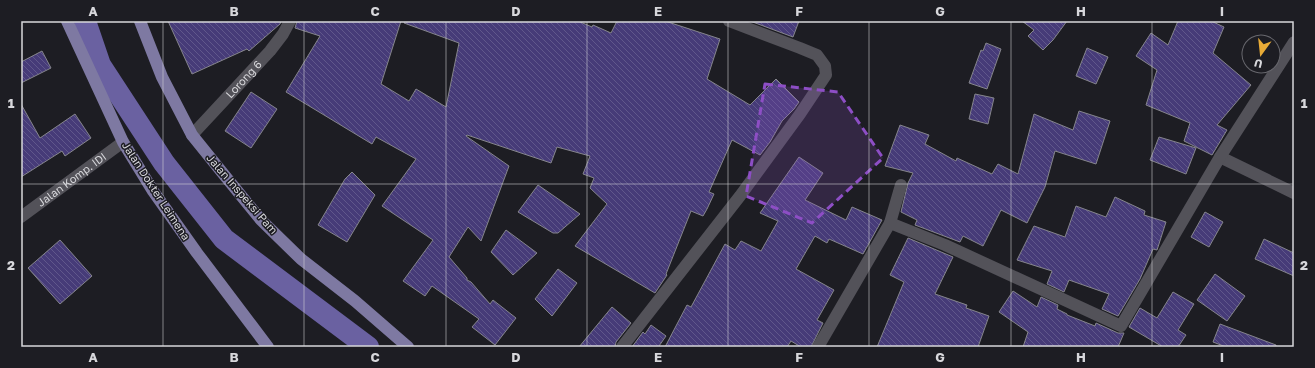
<svg xmlns="http://www.w3.org/2000/svg" width="1315" height="368" font-family="'Golos Text',sans-serif">
  <style>
    .lines { fill: none; stroke-linecap: round; stroke-linejoin: round }
    .canal { stroke: #6a61a1; stroke-width: 22 }
    .building { fill: url(#building-back-hatch); stroke: #85858c }
    .street { stroke: #535259; stroke-width: 12 }
    .primary { stroke: #7e79a2; stroke-width: 12 }
    .marked { fill: #8d4ec5; fill-opacity: 0.2; stroke: #8d4ec5; stroke-width: 3; stroke-dasharray: 8 5; stroke-linejoin: round }
    .grid { fill: none; stroke: #d7d7db; stroke-width: 1; stroke-opacity: 0.55 }
    .labels { text-anchor: middle; stroke-width: 3; stroke-linejoin: round; paint-order: stroke }
    .street-label { font-size: 11px; fill: #d7d7db; stroke: #1d1d23 }
    .neatline { fill: none; stroke: #d7d7db; stroke-width: 1.5 }
    .grid-label { font-size: 13px; text-anchor: middle; font-weight: bold; fill: #d7d7db }
  </style>
  <defs>
    <pattern id="building-back-hatch" width="6" height="6" patternUnits="userSpaceOnUse"><rect width="6" height="6" fill="#463b78"/><path d="M-1 5l2 2M0 0l6 6M5-1l2 2" fill="none" stroke="#60578b"/></pattern>
  </defs>
  <rect width="100%" height="100%" fill="#1d1d23"/>
  <g class="lines">
    <!-- canal -->
    <path class="canal" d="M85,21L100,65L164,163L224,239L368,347"/>
  </g>
  <!-- building -->
  <path class="building" d="M168,21H281L280,24L249,51L247,49L192,74Z
    M297,21H401L381,84L409,101L416,89L446,107L459,43L404,23L405,21H578L592,27L593,25L611,33L617,21H665L720,39L707,79L750,105L776,79L799,102L794,109L782,121L770,142L760,155L732,140L709,192L714,194L707,209L703,216L691,211L666,274L667,275L655,293L575,246L607,204L590,188L594,178L583,174L590,156L557,147L551,163L467,135L466,136L509,166L481,241L468,227L449,257L467,278V280L471,282L490,304L493,300L516,318L495,345L472,327L479,319L432,286L425,296L403,281L433,240L382,206L416,159L376,137L372,144L286,92L320,36L295,28Z
    M750,21H799L793,37Z
    M1022,21H1067L1053,40L1043,50L1028,36L1034,30Z
    M1178,21H1211L1224,27L1213,53L1251,85L1217,125L1227,130L1212,155L1184,141L1190,123L1146,105L1157,70L1136,56L1151,33L1168,45Z
    M986,43L1001,49L987,89L969,83L981,50L983,51Z
    M1087,48L1108,57L1096,84L1076,76Z
    M42,51L51,68L21,83V62Z
    M251,92L277,109L251,148L225,131Z
    M975,94L994,98L988,124L969,119Z
    M21,104L40,138L75,114L91,138L65,156L62,151L21,177Z
    M1079,111L1110,121L1096,164L1055,151L1045,187L1027,223L1001,210L983,246L963,236L960,242L915,225L917,220L901,212L908,183L913,173L885,166L900,125L929,135L925,144L956,161L957,158L992,174L998,164L1018,174L1034,114L1073,130Z
    M1159,137L1196,148L1186,174L1150,160Z
    M799,157L823,173L805,200L846,220L852,207L882,220L863,254L829,239L827,243L815,236L796,269L834,290L817,320L823,323L811,347H801L791,341L787,347H665L687,305L691,307L725,244L735,250L741,241L761,251L778,221L760,213Z
    M352,172L375,195L347,242L318,225L345,179Z
    M538,185L580,214L558,233H553L518,212Z
    M1115,197L1145,211L1144,215L1166,222L1158,247L1157,250L1153,249L1140,279L1118,316L1102,309L1109,294L1069,280L1064,292L1047,284L1052,271L1017,260L1034,226L1065,237L1076,206L1106,217Z
    M1205,212L1223,222L1209,247L1191,237Z
    M506,230L537,253L513,275L491,252Z
    M908,238L953,257L935,294L967,305L966,308L989,316L978,347H877L904,282L890,275Z
    M1264,239L1294,253V276L1255,259Z
    M60,240L92,276L60,304L28,268Z
    M558,269L577,283L552,316L535,299Z
    M1215,274L1245,296L1227,321L1197,300Z
    M1013,291L1037,307L1041,297L1058,305L1057,309L1067,314V315L1095,326L1096,323L1118,333H1124L1118,347H1023L1028,332L999,312Z
    M1173,292L1194,304L1178,330L1186,335L1178,347H1163L1129,327L1140,308L1157,318Z
    M612,307L631,323L616,342L615,347H579Z
    M1220,324L1276,345V347H1226L1213,342Z
    M651,325L666,336L659,346L661,347H632L643,332L645,334Z"/>
  <g class="lines">
    <!-- street -->
    <g class="street">
      <path id="s1" d="M192,135L270,51L283,34L290,21"/>
      <path d="M1220,157L1294,193"/>
      <path id="s2" d="M21,217L123,142"/>
      <path d="M890,223L945,245L1121,326L1220,157L1294,42"/>
      <path d="M622,347L740,196L800,114L826,75L825,66L817,55L800,48L729,21"/>
      <path d="M818,347L890,223L901,185"/>
    </g>
    <!-- primary -->
    <path class="primary" d="M67,21L123,142L153,191L197,253L268,347
      M140,21L162,77L192,135L221,171L261,220L301,259L355,301L408,347"/>
  </g>
  <!-- marked area -->
  <path class="marked" d="M765,84L838,92L883,158L812,223L746,196Z"/>
  <!-- grid -->
  <path class="grid" d="M163,21V347M304,21V347M446,21V347M587,21V347M728,21V347M869,21V347M1011,21V347M1152,21V347M21,184H1294"/>
  <g class="labels">
    <!-- street labels -->
    <g class="street-label">
      <text dy="4" stroke="none"><textPath href="#s1" startOffset="76">Lorong 6</textPath></text>
      <text dy="4" stroke="none"><textPath href="#s2" startOffset="63">Jalan Komp. IDI</textPath></text>
      <text transform="translate(156 191) rotate(57)" y="4">Jalan Dokter Leimena</text>
      <text transform="translate(242 194) rotate(49)" y="4">Jalan Inspeksi Pam</text>
    </g>
  </g>
  <!-- border -->
  <rect width="1315" height="368" fill="none" stroke="#1d1d23" stroke-width="44"/>
  <!-- north arrow -->
  <g transform="translate(1261 54) rotate(195)"><circle r="19" fill="#1d1d23" stroke="#67676d"/>
  <path d="M0-3L7 15L0 10L-7 15Z" fill="#e8ab37"/>
  <text y="-6" font-size="11" font-weight="bold" text-anchor="middle" fill="#d7d7db">U</text>
  </g>
  <rect x="22" y="22" width="1271" height="324" class="neatline"/>
  <g class="grid-label">
    <text x="93" y="16">A</text>
    <text x="234" y="16">B</text>
    <text x="375" y="16">C</text>
    <text x="516" y="16">D</text>
    <text x="658" y="16">E</text>
    <text x="799" y="16">F</text>
    <text x="940" y="16">G</text>
    <text x="1081" y="16">H</text>
    <text x="1222" y="16">I</text>
    <text x="11" y="108">1</text>
    <text x="1304" y="108">1</text>
    <text x="11" y="270">2</text>
    <text x="1304" y="270">2</text>
    <text x="93" y="362">A</text>
    <text x="234" y="362">B</text>
    <text x="375" y="362">C</text>
    <text x="516" y="362">D</text>
    <text x="658" y="362">E</text>
    <text x="799" y="362">F</text>
    <text x="940" y="362">G</text>
    <text x="1081" y="362">H</text>
    <text x="1222" y="362">I</text>
  </g>
</svg>
